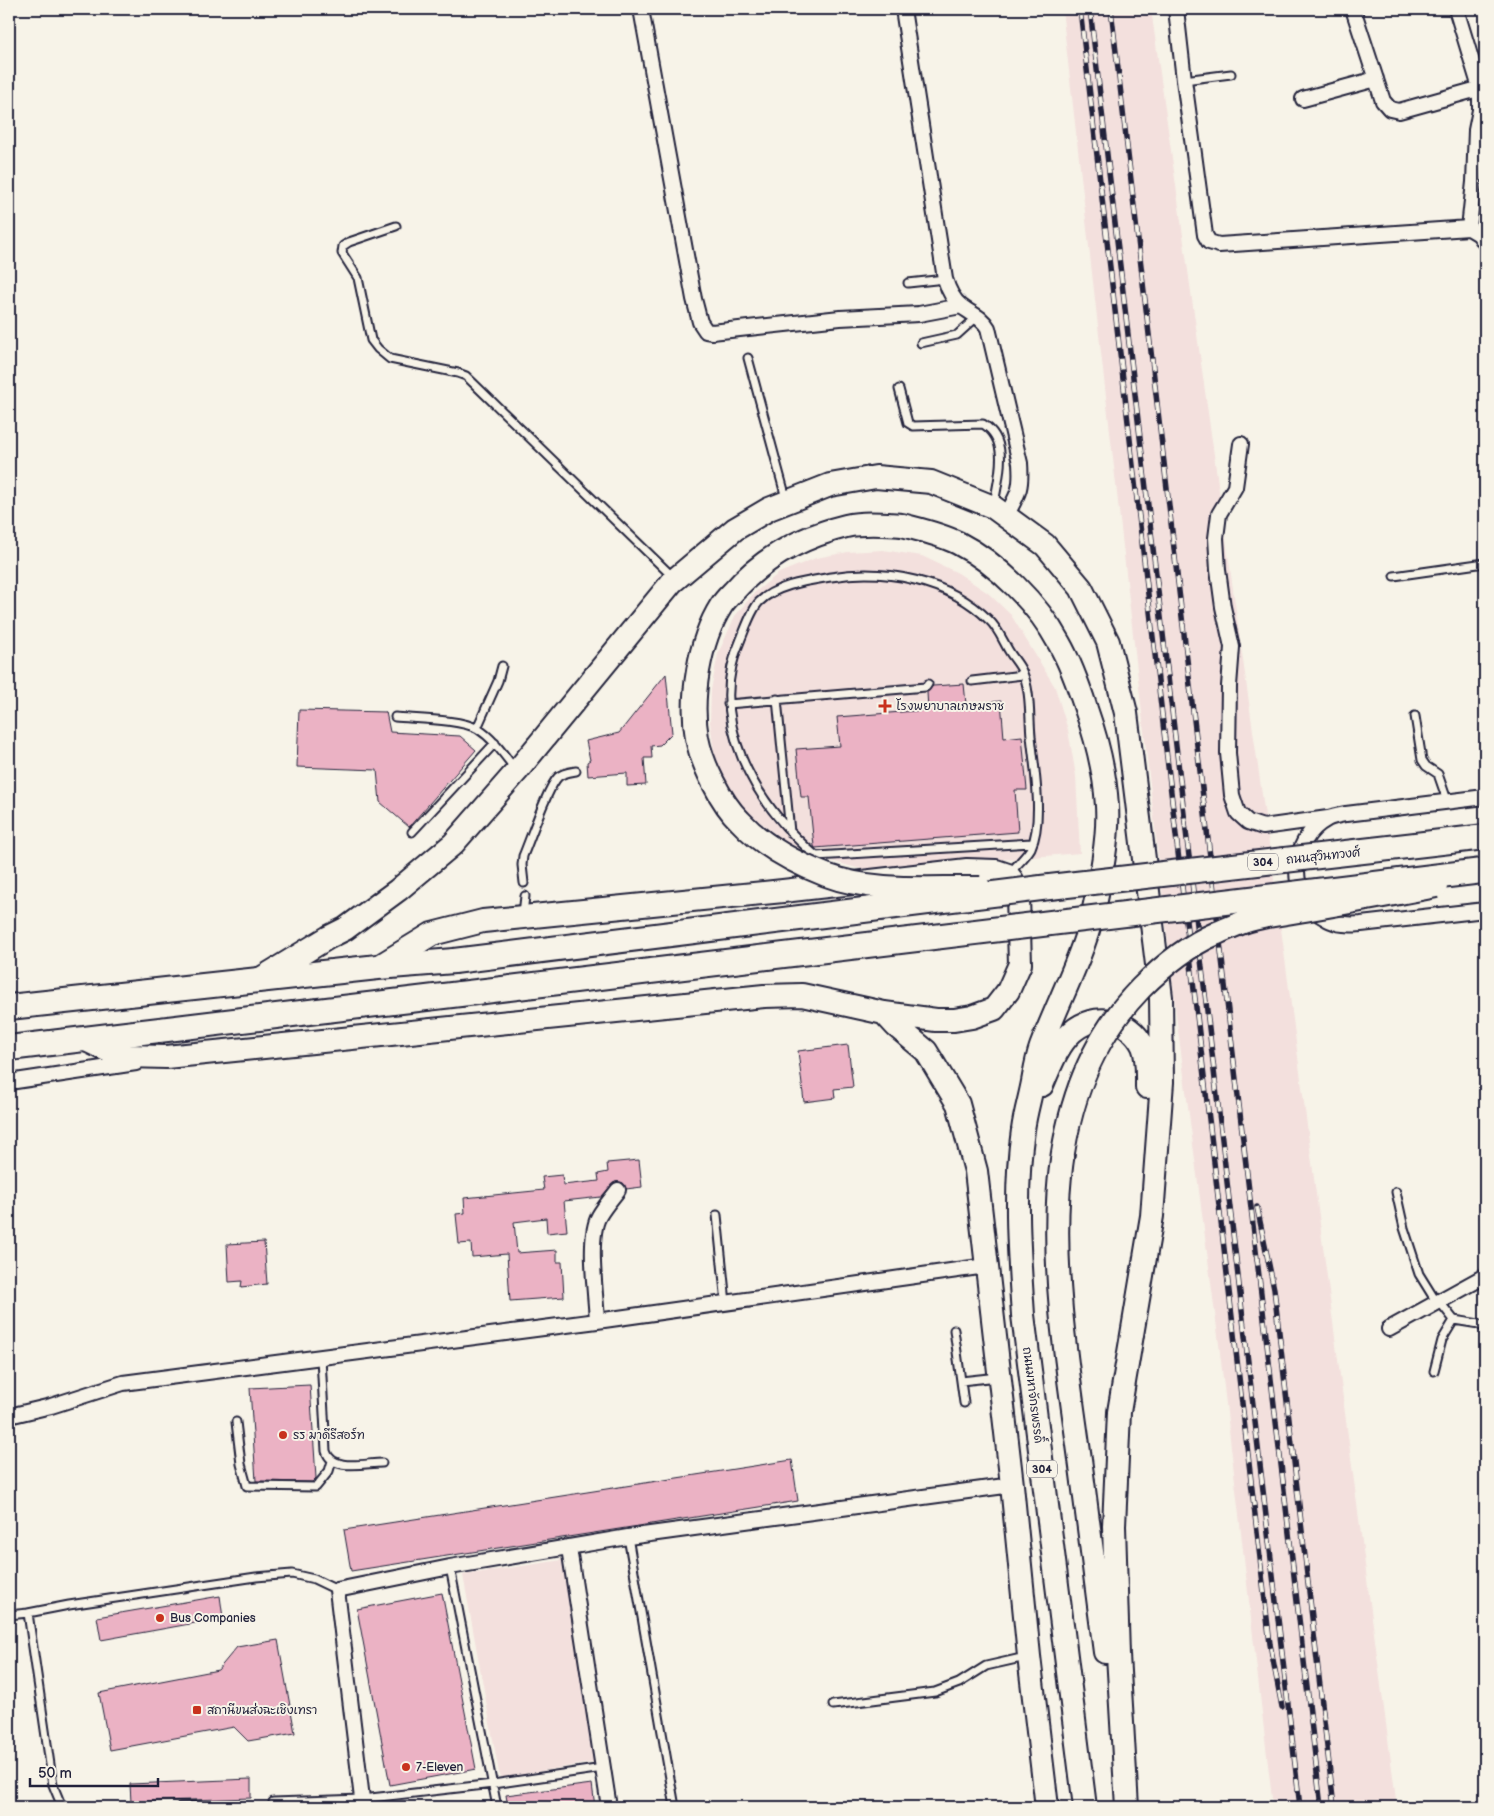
<svg xmlns="http://www.w3.org/2000/svg" width="1494" height="1816" font-family="'Balsamiq Sans','Playpen Sans Thai',sans-serif">
  <style>
    .built { fill: #f3e0dd }
    .building { fill: #ebb2c4; stroke: #22223b }
    .lines { fill: none; stroke-linecap: round; stroke-linejoin: round }
    .service-casing { stroke: #22223b; stroke-width: 11 }
    .minor-casing { stroke: #22223b; stroke-width: 18 }
    .primary-casing { stroke: #22223b; stroke-width: 26 }
    .trunk-casing { stroke: #22223b; stroke-width: 28 }
    .service { stroke: #f7f3e8; stroke-width: 7 }
    .minor { stroke: #f7f3e8; stroke-width: 14 }
    .primary { stroke: #f7f3e8; stroke-width: 22 }
    .trunk { stroke: #f7f3e8; stroke-width: 24 }
    .rail-casing { stroke: #22223b; stroke-width: 5.5 }
    .rail { stroke: #f7f3e8; stroke-width: 4; stroke-dasharray: 11; stroke-linecap: butt }
    .primary-bridge-casing { stroke: #22223b; stroke-width: 26; stroke-linecap: butt }
    .trunk-bridge-casing { stroke: #22223b; stroke-width: 28; stroke-linecap: butt }
    .primary-bridge { stroke: #f7f3e8; stroke-width: 22 }
    .trunk-bridge { stroke: #f7f3e8; stroke-width: 24 }
    .poi-dot { fill: #c8321e; stroke: #f7f3e8; stroke-width: 2 }
    .labels { text-anchor: middle; stroke-width: 4; stroke-linejoin: round; paint-order: stroke }
    .shield { fill: #f7f3e8; stroke: #62616f; stroke-width: 1 }
    .shield-label { font-size: 11px; font-weight: bold; fill: #22223b }
    .poi-label { font-size: 12px; fill: #22223b; stroke: #f7f3e8; text-anchor: start }
    .street-label { font-size: 12px; fill: #22223b; stroke: #f7f3e8 }
  </style>
  <rect width="100%" height="100%" fill="#f7f3e8"/>
  <filter id="ink" filterUnits="userSpaceOnUse"><feTurbulence type="fractalNoise" baseFrequency=".02" numOctaves="2"/><feDisplacementMap in="SourceGraphic" scale="10" xChannelSelector="R" yChannelSelector="G"/><feConvolveMatrix kernelMatrix="1 2 1 2 8 2 1 2 1" color-interpolation-filters="sRGB"/></filter>
  <g filter="url(#ink)">
    <!-- built -->
    <path class="built" d="M1062,9H1151L1282,936L1397,1807H1273L1219,1344L1177,1022Z
      M883,550L922,556L958,573L988,593L1011,615L1055,687L1068,730L1076,776L1080,853L868,871L810,855L782,840L749,813L731,791L715,759L710,722L711,690L718,654L735,616L754,593L779,573L816,558L848,552Z
      M562,1560L595,1762L500,1778L463,1575Z"/>
    <!-- building -->
    <path class="building" d="M666,674L672,733L660,745L651,746L652,758H644L646,785L627,786V773L588,776L587,762L590,760L586,741L619,733Z
      M964,684L966,704L1001,701L1004,738L1022,736L1027,790H1015L1018,832L815,848L814,846L809,797H801L796,749L840,746L837,717L928,710L927,692L933,686Z
      M299,710L386,712L390,732L460,736L476,750L409,827L380,802L377,770L297,767Z
      M848,1045L853,1087L834,1089L835,1098L804,1102L798,1051Z
      M639,1160L642,1187L626,1189L623,1183L615,1182L601,1197L564,1201L567,1231L547,1233L546,1218L514,1222L517,1253L557,1250V1262H562L564,1297L510,1301L507,1254L472,1257L471,1243L459,1244L456,1214L465,1213L464,1198L544,1190L542,1177L562,1175L563,1185L599,1181L598,1174L608,1172L607,1163Z
      M264,1242L267,1284L241,1287L242,1281L229,1282L227,1244Z
      M310,1385L316,1478L312,1482L256,1481L250,1388Z
      M792,1460L798,1501L351,1571L344,1530Z
      M442,1593L476,1769L390,1785L357,1609Z
      M220,1596L223,1618L101,1640L97,1617Z
      M278,1640L295,1733L248,1741L234,1727L110,1750L99,1693L218,1670L237,1647Z
      M251,1779V1798L131,1802L130,1784Z
      M592,1784L595,1807H508L506,1795Z"/>
    <g class="lines">
      <!-- service casing -->
      <g class="service-casing">
        <path id="service" d="M1184,80L1231,74
          M396,226L349,242L343,246L342,253L358,278L371,340L378,349L390,359L458,373L466,376L673,577
          M908,283L945,279
          M921,343L957,335L978,316
          M748,358L786,498
          M899,389L908,423L913,426L983,424C1011,441 998,478 994,504
          M1394,576L1485,563
          M972,681L1023,675
          M777,699L790,832
          M728,704L926,687L928,684
          M1415,716L1422,760L1426,766L1438,774L1447,800
          M395,717C416,719 461,719 478,729C494,739 504,755 515,769
          M477,728L498,681L502,666
          M412,832L495,743
          M1010,873C1016,865 1026,857 1031,848C1044,820 1034,766 1031,736C1029,716 1031,690 1022,671C1019,664 1013,658 1009,651C1003,641 998,628 989,620C949,580 885,568 831,577C807,581 776,585 759,602C751,611 746,627 741,639C705,719 755,804 816,856L1032,843
          M524,883L522,865L523,856C530,840 547,788 558,777C562,773 570,772 576,771
          M523,914L525,896
          M1396,1192L1404,1228L1419,1274L1437,1303
          M717,1215L726,1303
          M1439,1301L1454,1320L1479,1324L1485,1329
          M954,1330L964,1403
          M321,1358L326,1451C332,1472 365,1463 382,1463
          M1434,1371L1442,1340L1454,1320
          M961,1381L998,1377
          M236,1422L241,1464L247,1486L316,1487L329,1471L332,1461
          M628,1537L675,1807
          M450,1567L497,1807
          M9,1615L28,1613
          M833,1705L935,1692L959,1683L986,1666L1026,1657
          M273,1802L362,1799L493,1784L603,1768
          M65,1807L60,1802L53,1785L28,1613L69,1605L256,1577L292,1574L314,1579L337,1590
          M180,1807L201,1806"/>
      </g>
      <!-- minor casing -->
      <g class="minor-casing">
        <path id="minor" d="M641,9L694,299L700,322L706,331L712,332L840,318L919,314L961,306
          M903,9L945,279C948,289 952,299 961,306C971,314 981,316 988,328L1020,463C1022,490 1018,494 1006,516
          M1176,9L1184,80L1205,235L1209,242L1219,245L1469,228L1479,234L1485,243
          M1353,9L1383,101L1390,109L1399,111L1485,87
          M1456,9L1480,88V110L1476,130L1474,182L1469,228
          M1303,99L1376,79
          M1241,444L1235,487L1219,514L1216,538L1218,570L1223,607L1232,647L1229,686L1228,753L1232,795L1238,813L1248,822L1263,827L1328,818
          M1485,797L1346,814C1340,815 1333,816 1327,819C1288,840 1286,899 1327,919C1338,925 1349,925 1361,924L1485,910
          M9,1082L136,1063
          M597,1321C596,1295 587,1237 599,1216C604,1207 612,1198 618,1190
          M1389,1329L1485,1276
          M9,1416L51,1406L123,1383L597,1321L986,1266
          M569,1548L609,1807
          M363,1807L337,1590L450,1567L628,1537L1012,1485"/>
      </g>
      <!-- primary casing -->
      <g class="primary-casing">
        <path id="primary" d="M902,525C921,530 940,534 958,543C997,563 1038,604 1059,643C1071,664 1079,687 1086,709C1097,740 1105,773 1107,806C1109,836 1100,883 1093,913C1081,960 1058,1002 1041,1047C1037,1058 1035,1071 1033,1082C1030,1098 1025,1114 1023,1130C1014,1191 1019,1254 1023,1315L1085,1807
          M257,981L329,937L345,929L398,890L453,844L517,771L672,582L735,529L769,509L830,485L876,477L931,482L993,507L1045,545L1081,588L1108,642L1126,713L1161,997L1162,1082L1152,1216L1119,1412L1114,1526L1118,1655L1127,1807
          M884,1013L896,1026L926,1051L958,1104L976,1171L1012,1485L1029,1656L1047,1807
          M84,1039L111,1052L127,1056L166,1057L764,996L802,995L884,1013L936,1020H954L972,1017L994,1009L1008,991L1020,964L1018,896L1012,880L1008,875L996,871L967,870L783,891L483,921L432,934L378,967
          M1042,1085C1050,1067 1057,1046 1072,1032C1094,1012 1129,1018 1143,1046C1148,1058 1147,1074 1147,1087
          M1083,1482L1105,1652"/>
      </g>
      <!-- trunk casing -->
      <g class="trunk-casing">
        <path id="trunk" d="M9,1007L378,967L454,961
          M9,1048L460,994"/>
      </g>
      <!-- service -->
      <use href="#service" class="service"/>
      <!-- minor -->
      <use href="#minor" class="minor"/>
      <!-- primary -->
      <use href="#primary" class="primary"/>
      <!-- trunk -->
      <use href="#trunk" class="trunk"/>
      <!-- rail casing -->
      <g class="rail-casing">
        <path id="rail" d="M1080,9L1270,1644L1282,1707
          M1090,9L1300,1807
          M1111,9L1321,1807
          M1257,1207L1274,1289L1334,1807"/>
      </g>
      <!-- rail -->
      <use href="#rail" class="rail"/>
      <!-- primary-bridge casing -->
      <g class="primary-bridge-casing">
        <path id="primary-bridge" d="M902,525C884,524 864,522 846,526C801,537 763,558 733,592C729,596 724,601 721,606C699,641 690,698 697,738C702,764 721,803 740,821C763,846 795,863 826,875C874,893 929,887 980,888
          M1083,1482C1063,1323 1015,1117 1141,988C1162,967 1187,946 1215,934C1226,929 1239,923 1250,920C1272,914 1295,912 1316,908C1356,901 1396,894 1436,886"/>
      </g>
      <!-- trunk-bridge casing -->
      <g class="trunk-bridge-casing">
        <path id="trunk-bridge" d="M454,961L1041,888L1485,837
          M460,994L1482,871"/>
      </g>
      <!-- primary-bridge -->
      <use href="#primary-bridge" class="primary-bridge"/>
      <!-- trunk-bridge -->
      <use href="#trunk-bridge" class="trunk-bridge"/>
    </g>
  </g>
  <!-- markers -->
  <g class="poi-dot">
    <path d="M882.5 698.5h5v5h5v5h-5v5h-5v-5h-5v-5h5z"/>
    <circle cx="283" cy="1435" r="5"/>
    <circle cx="160" cy="1618" r="5"/>
    <rect x="192" y="1705" width="10" height="10" rx="2.5"/>
    <circle cx="406" cy="1767" r="5"/>
  </g>
  <g class="labels">
    <!-- shield labels -->
    <g class="shield">
      <rect x="1248" y="853.5" width="30" height="17" rx="4"/>
      <rect x="1027" y="1460.5" width="30" height="17" rx="4"/>
    </g>
    <g class="shield-label">
      <text x="1263" y="866">304</text>
      <text x="1042" y="1473">304</text>
    </g>
    <!-- poi labels -->
    <g class="poi-label">
      <text x="896" y="710">โรงพยาบาลเกษมราช</text>
      <text x="293" y="1439">รร มาดีรีสอร์ท</text>
      <text x="170" y="1622">Bus Companies</text>
      <text x="207" y="1714">สถานีขนส่งฉะเชิงเทรา</text>
      <text x="416" y="1771">7-Eleven</text>
    </g>
    <!-- street labels -->
    <g class="street-label">
      <text transform="translate(1323 856) rotate(-6)" y="4">ถนนสุวินทวงศ์</text>
      <text transform="translate(1033 1395) rotate(83)" y="4">ถนนมหาจักรพรรดิ์</text>
    </g>
  </g>
  <!-- margin -->
  <rect width="1494" height="1816" fill="none" stroke="#f7f3e8" stroke-width="30"/>
  <rect x="15" y="15" width="1464" height="1786" fill="none" stroke="#22223b" stroke-width="2" filter="url(#ink)"/>
  <!-- scale -->
  <path d="M30 1778v8h128v-8" fill="none" stroke="#22223b" stroke-width="2.5"/>
  <text x="38" y="1778" font-size="15" fill="#22223b" stroke="#f7f3e8" stroke-width="4" paint-order="stroke">50 m</text>
</svg>
